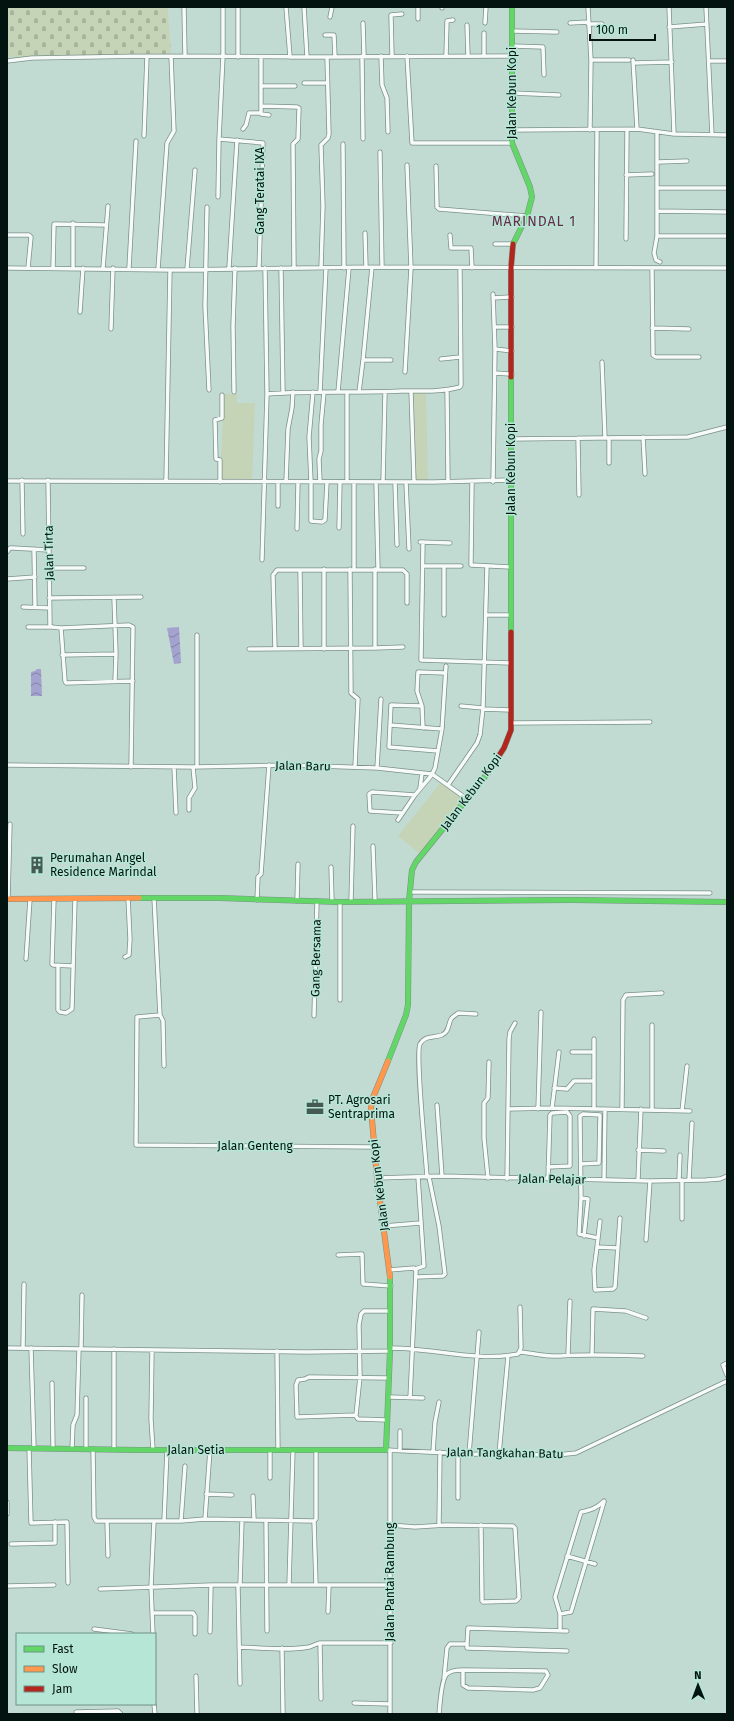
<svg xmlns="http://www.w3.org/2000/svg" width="734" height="1721" font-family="'Fira Sans',sans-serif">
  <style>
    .grass { fill: #c5d4b7 }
    .cemetery { fill: url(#cemetery-stones) }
    .water { fill: url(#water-waves) }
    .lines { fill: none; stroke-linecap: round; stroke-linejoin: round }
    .street-casing { stroke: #7b9089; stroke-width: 5 }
    .fast-casing { stroke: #7b9089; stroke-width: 6 }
    .slow-casing { stroke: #7b9089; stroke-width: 6 }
    .jam-casing { stroke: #7b9089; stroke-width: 6 }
    .street { stroke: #f6faf8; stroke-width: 3.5 }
    .fast { stroke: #63d668; stroke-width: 5 }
    .slow { stroke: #ff974d; stroke-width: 5 }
    .jam { stroke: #b3261e; stroke-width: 5 }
    .labels { text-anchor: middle; stroke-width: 3; stroke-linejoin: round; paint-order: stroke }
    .street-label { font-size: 12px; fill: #031410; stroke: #b6e6d6 }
    .poi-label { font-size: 12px; fill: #031410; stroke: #b6e6d6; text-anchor: start }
    .quarter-label { font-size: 14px; letter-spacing: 1px; fill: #6b2a48; stroke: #b6e6d6 }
  </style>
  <defs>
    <pattern id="cemetery-stones" width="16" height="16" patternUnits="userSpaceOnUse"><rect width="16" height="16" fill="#c5d4b7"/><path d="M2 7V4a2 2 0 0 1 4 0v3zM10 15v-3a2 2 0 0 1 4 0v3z" fill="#a8b59c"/></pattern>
    <pattern id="water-waves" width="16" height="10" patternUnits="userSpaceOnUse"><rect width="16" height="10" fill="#a4a2ce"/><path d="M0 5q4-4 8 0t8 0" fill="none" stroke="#8383a6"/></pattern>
  </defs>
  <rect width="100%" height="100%" fill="#c1dbd2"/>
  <!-- grass -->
  <path class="grass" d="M414,393H426L428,480H416Z
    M224,394H237V403H255L252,480L220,479Z
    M441,782L463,799L419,853L398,836Z"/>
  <!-- cemetery -->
  <path class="cemetery" d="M7,7H165L168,9L171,54L7,57Z"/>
  <!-- water -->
  <path class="water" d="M179,627L181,663L174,664L167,628Z
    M37,669H41L42,696H31V672L35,671Z"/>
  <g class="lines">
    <!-- street casing -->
    <g class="street-casing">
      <path id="street" d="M184,7L185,56
        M223,7V56L219,139L263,143L259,268
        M286,7L290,57
        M304,7L307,57
        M418,7V19
        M442,7V8
        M588,7L591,60L590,130
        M669,7L674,134
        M706,7L712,135
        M330,17L332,7
        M363,23L364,56
        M485,23L486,7
        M570,23L588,22
        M588,24H602
        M467,25L468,56
        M669,27L707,24
        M512,31L557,32
        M325,35H334L335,57
        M512,46L543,47L544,75
        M362,56L363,139
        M381,56L382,85L387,98L388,132
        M392,56L391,15L402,14
        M407,56L412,143H512
        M446,56L447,21L453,20
        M484,56V33
        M238,57V7
        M261,57V114L269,115
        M591,60H629
        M633,60L637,129
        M7,61L32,58L147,56L327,57L512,56
        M710,61H727
        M634,63L672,62
        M304,83H327
        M261,86H295
        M512,93L559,95
        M262,106L297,107L299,108L298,139L293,144L294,268
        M243,129L246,125L249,113H261
        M512,130L637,129L674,134L727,135
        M657,133V236L654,253L656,260L660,262
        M144,136L147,56
        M343,144L344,268
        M380,152L382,267
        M658,162L687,161
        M436,166L437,207L439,209L527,216
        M626,175L652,174
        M657,188H727
        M218,197L219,139
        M207,207L205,306L209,390
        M657,211L727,212
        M365,233L366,267
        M8,235H29L31,237L28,268
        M450,235L451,248H471L472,268
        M657,236H727
        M626,239L627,129
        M495,244H513
        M7,268L170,270L372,267L727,268
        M53,268L54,224L106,225
        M73,268V223
        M103,268L108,206
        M129,268L136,141
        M229,268L237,140
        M281,268L283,393
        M321,268L323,206L321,145L328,138L329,134L327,57
        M596,268L597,130
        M652,268L653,355L656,357H699
        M158,269L167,143L174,131L171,56
        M187,269L195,170
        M493,298L512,297
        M80,312L83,268
        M495,327H512
        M652,328L689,329
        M111,329L113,268
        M495,349L512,351
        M441,359L460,357
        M363,360H391
        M602,362L605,438
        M405,372L411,268L407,165
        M495,373L512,374
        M447,390L448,482
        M411,391L414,482
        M234,392L233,326L235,268
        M313,392L309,437L311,482V521L322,522L325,520L327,482
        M320,392L326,268
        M338,392L349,268
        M347,392V482
        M359,392L363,360L372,267
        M267,394C312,391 357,393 402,391C421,391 442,392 460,387L461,385L460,268
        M643,437L645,474
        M578,438L579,495
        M609,438V463
        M511,439L688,437L727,427
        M22,480L23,534
        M48,480L50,625L52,627L61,628L65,681L66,683L133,681
        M7,481L433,482L511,480
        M166,481L170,270
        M220,482V460L216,459L215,420L222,418V395
        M286,482L288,429L292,408L293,392
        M320,482L319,459L321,451V425L324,392
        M376,482L378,569
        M383,482L385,392
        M395,482L397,545
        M406,482L409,549
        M472,482L471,565L511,567
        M493,482L495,349L493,294
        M278,506V482
        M339,528L340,482
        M297,529L298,482
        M420,542L450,543
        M423,542L421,660L511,663
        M34,549L35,607
        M7,552L10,548H13L48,550
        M262,560L267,394L265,268
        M423,566H461
        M49,568H84
        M324,569V649
        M350,569L351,693L358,699L355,767
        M354,569V482
        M300,570L301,649
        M7,579L35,577
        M49,598L141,597
        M114,598L116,654L115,681
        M23,607L50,608
        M444,615V566
        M487,615H511
        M28,627H51
        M61,628L129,625L133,627L131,767
        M197,635V767
        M375,648L403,647
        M249,649L375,648V569
        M275,649L273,575L277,570H403L407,574V603
        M62,655L116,654
        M422,706L391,705L389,747L438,751
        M461,706L483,708
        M483,709L511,710
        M511,723L650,722
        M390,725L442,729
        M423,728L422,706L417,691L418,672L445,673
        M7,765L193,767L288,765L377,768L432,774L467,799
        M174,767L176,813
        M377,768L381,699
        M448,785L477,743L480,735L483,708L487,566
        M420,788L422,773
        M189,810V798L195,788L193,767
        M402,813L370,811L369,794L372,792L415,795
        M398,820L415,795L431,776L435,768L442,729L446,666
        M373,846L375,901
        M331,867L332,901
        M410,892L710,893
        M154,898L160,1015L163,1021L164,1066
        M8,899L10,824
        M54,899L52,964L53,965L73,966
        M257,900L258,877L261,874L269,765
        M297,901L298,864
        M351,901L353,826
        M340,902V1000
        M125,957L129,955L130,939L128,898
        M26,959L30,899
        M58,966V1010L60,1012L66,1013L72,1009L75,899
        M160,1015L137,1017L136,1145L374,1147
        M314,1016L317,901
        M594,1039V1109
        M572,1052H594
        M554,1088L567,1089L574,1081H594
        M437,1105L442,1176
        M552,1108L559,1052
        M508,1109L552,1108L690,1111
        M538,1109L541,1012
        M622,1109L623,1000L626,995L662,993
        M652,1109V1025
        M682,1111L687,1066
        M638,1150L664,1151
        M581,1164L599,1163L600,1115L583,1114L580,1116L581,1198L579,1234L598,1238
        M427,1177C426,1158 415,1054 420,1044C425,1035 434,1038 442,1035C449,1032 448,1025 451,1019C452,1017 456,1015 458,1013L476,1014
        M377,1178L442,1176L650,1181L706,1180L720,1179L727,1176
        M488,1178L484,1138V1103L488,1098L489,1062
        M507,1179L509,1039L510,1032L515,1023
        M548,1179L550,1115L552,1113L567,1112L570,1116V1166L548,1167
        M604,1180L605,1109
        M638,1180L641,1109
        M679,1180L680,1155
        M682,1180V1219
        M689,1180L692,1123
        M581,1198L588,1199L584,1236
        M600,1221L597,1247L618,1248
        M384,1226L420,1223
        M646,1240L650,1181
        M597,1247L594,1270L595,1290L613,1289L615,1287L620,1218
        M338,1255L362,1254L363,1284L391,1286
        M415,1269L424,1266L418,1177
        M389,1270L414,1268L416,1271L410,1398
        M416,1277L443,1276L445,1274L439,1226L429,1177
        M7,1348L306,1352L390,1351
        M23,1348L24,1284
        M31,1348L34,1448
        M390,1348C433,1348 476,1362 518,1354L521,1348L520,1307
        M81,1349L82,1295
        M152,1350L151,1419L153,1450
        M277,1351L278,1450
        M520,1352C533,1353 547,1357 560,1356C588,1354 615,1355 643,1356
        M568,1354L570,1301
        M592,1354L593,1309L626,1311L646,1318
        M727,1363L723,1365L727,1375
        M52,1383L53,1448
        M389,1397L423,1398
        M86,1398V1449
        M356,1415L360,1377L359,1325L361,1314L364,1311H390
        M387,1420L358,1419L355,1415L297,1417L296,1385L298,1380L305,1379L309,1377L389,1378
        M29,1448L31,1523L67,1522L68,1583
        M72,1449L73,1425L77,1415L79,1349
        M93,1449L94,1517L96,1521H181L205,1519L314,1521
        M114,1449V1349
        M386,1450L469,1454L557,1455L576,1453L727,1381
        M390,1450V1714
        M400,1450V1431
        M433,1452L435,1422L439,1402
        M458,1453V1498
        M469,1454L479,1332
        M499,1454L508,1356
        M270,1478V1450
        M206,1494L232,1495
        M253,1496L254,1520
        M7,1502V1514
        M205,1519L210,1450
        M107,1521L108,1556
        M164,1521L167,1450
        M181,1521L185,1466
        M266,1521L267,1631
        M390,1525L415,1527L446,1525L513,1526L515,1528L519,1595V1598L516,1601L483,1602L482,1601L481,1525
        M439,1525L440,1452
        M11,1544L55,1543V1522
        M567,1556L595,1564
        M240,1585L242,1520
        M289,1585L293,1450
        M316,1585L314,1521L316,1519V1450
        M7,1586L54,1585
        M238,1586L240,1684
        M100,1589L211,1585H390
        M328,1612L329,1585
        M152,1613H193L195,1616V1634
        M560,1614L571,1612L604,1502
        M94,1629L132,1634
        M560,1631V1614L555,1597L581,1512C591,1510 597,1508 604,1501
        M210,1632L211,1585
        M153,1634L151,1587L154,1521
        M320,1643L321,1699
        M467,1644L468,1628L567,1631
        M239,1647C262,1648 287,1651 309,1647C313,1646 315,1644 320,1643H391
        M282,1648L283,1714
        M196,1676L197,1714
        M444,1678L447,1648L450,1644H467V1648L567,1651
        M354,1703L390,1704
        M154,1704L155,1714
        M76,1712L118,1711L121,1714
        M439,1714C440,1705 441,1679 447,1674C451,1670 458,1670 463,1670L546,1671L548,1675L540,1688L533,1690L468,1688L463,1685V1670"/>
    </g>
    <!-- fast casing -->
    <g class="fast-casing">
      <path id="fast" d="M512,7V143L530,187L532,197L527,216L513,244
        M511,377V632
        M139,898H220L340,902L571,900L727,902
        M388,1061L406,1015L408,1005L409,901L412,870L416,862L487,774
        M7,1448L140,1450H386L390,1351V1277"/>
    </g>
    <!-- slow casing -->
    <g class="slow-casing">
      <path id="slow" d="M7,899L139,898
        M388,1061L372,1100L371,1108L377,1178L390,1277"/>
    </g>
    <!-- jam casing -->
    <g class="jam-casing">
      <path id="jam" d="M511,377V268L513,244
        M487,774L504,748L511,730V632"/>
    </g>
    <!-- street -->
    <use href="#street" class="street"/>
    <!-- fast -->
    <use href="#fast" class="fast"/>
    <!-- slow -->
    <use href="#slow" class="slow"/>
    <!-- jam -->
    <use href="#jam" class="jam"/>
  </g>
  <!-- icons -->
  <defs>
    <g id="building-bare" transform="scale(1.38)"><path d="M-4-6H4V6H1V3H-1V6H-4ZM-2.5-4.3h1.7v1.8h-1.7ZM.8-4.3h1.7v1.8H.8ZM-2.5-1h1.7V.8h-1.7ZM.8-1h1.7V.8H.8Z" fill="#465a54" stroke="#b6e6d6" stroke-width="2.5" paint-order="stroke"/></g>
    <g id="office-bare" transform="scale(1.38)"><path d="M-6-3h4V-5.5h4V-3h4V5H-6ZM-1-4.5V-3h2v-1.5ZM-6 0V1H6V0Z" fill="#465a54" stroke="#b6e6d6" stroke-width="2.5" paint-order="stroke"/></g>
  </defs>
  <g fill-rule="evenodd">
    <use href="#building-bare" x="37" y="865"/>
    <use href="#office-bare" x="315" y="1107"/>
  </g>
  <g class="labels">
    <!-- street labels -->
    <g class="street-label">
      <text transform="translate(512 93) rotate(-90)" y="4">Jalan Kebun Kopi</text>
      <text transform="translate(260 191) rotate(-90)" y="4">Gang Teratai IXA</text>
      <text transform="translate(511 469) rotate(-90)" y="4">Jalan Kebun Kopi</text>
      <text transform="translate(49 553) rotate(-91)" y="4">Jalan Tirta</text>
      <text transform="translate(303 766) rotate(1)" y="4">Jalan Baru</text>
      <text transform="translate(471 792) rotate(-53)" y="4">Jalan Kebun Kopi</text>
      <text transform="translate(316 958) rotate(-89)" y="4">Gang Bersama</text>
      <text x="255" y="1150">Jalan Genteng</text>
      <text transform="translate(552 1179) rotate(1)" y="4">Jalan Pelajar</text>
      <text transform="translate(379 1185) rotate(-97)" y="4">Jalan Kebun Kopi</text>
      <text x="196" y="1454">Jalan Setia</text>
      <text transform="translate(505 1453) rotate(1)" y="4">Jalan Tangkahan Batu</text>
      <text transform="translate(390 1582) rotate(-90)" y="4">Jalan Pantai Rambung</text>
    </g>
    <!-- poi labels -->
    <g class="poi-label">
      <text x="50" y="862">Perumahan Angel<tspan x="50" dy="14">Residence Marindal</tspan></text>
      <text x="328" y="1104">PT. Agrosari<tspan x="328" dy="14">Sentraprima</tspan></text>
    </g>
    <!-- quarter labels -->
    <g class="quarter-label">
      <text x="534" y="226">MARINDAL 1</text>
    </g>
  </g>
  <!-- border -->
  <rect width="734" height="1721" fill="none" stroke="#031410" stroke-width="16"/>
  <!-- legend -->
  <rect x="16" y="1633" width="140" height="72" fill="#b6e6d6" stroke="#6e9287"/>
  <rect x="24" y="1646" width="20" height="6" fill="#63d668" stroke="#6e9287"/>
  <text x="52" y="1653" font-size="12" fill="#031410">Fast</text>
  <rect x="24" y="1666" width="20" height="6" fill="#ff974d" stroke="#6e9287"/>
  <text x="52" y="1673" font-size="12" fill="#031410">Slow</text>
  <rect x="24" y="1686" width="20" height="6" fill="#b3261e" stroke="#6e9287"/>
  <text x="52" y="1693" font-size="12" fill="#031410">Jam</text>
  <!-- north arrow -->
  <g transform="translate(698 1685) rotate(359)" stroke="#b6e6d6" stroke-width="3" paint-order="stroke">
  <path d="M0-3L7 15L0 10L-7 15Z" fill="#031410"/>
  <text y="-6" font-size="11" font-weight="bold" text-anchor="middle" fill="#031410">N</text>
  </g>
  <!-- scale -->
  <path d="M590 34v6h65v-6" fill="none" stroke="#031410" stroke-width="2"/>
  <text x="596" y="34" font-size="12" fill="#031410" stroke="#b6e6d6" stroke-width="3" paint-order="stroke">100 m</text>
</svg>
